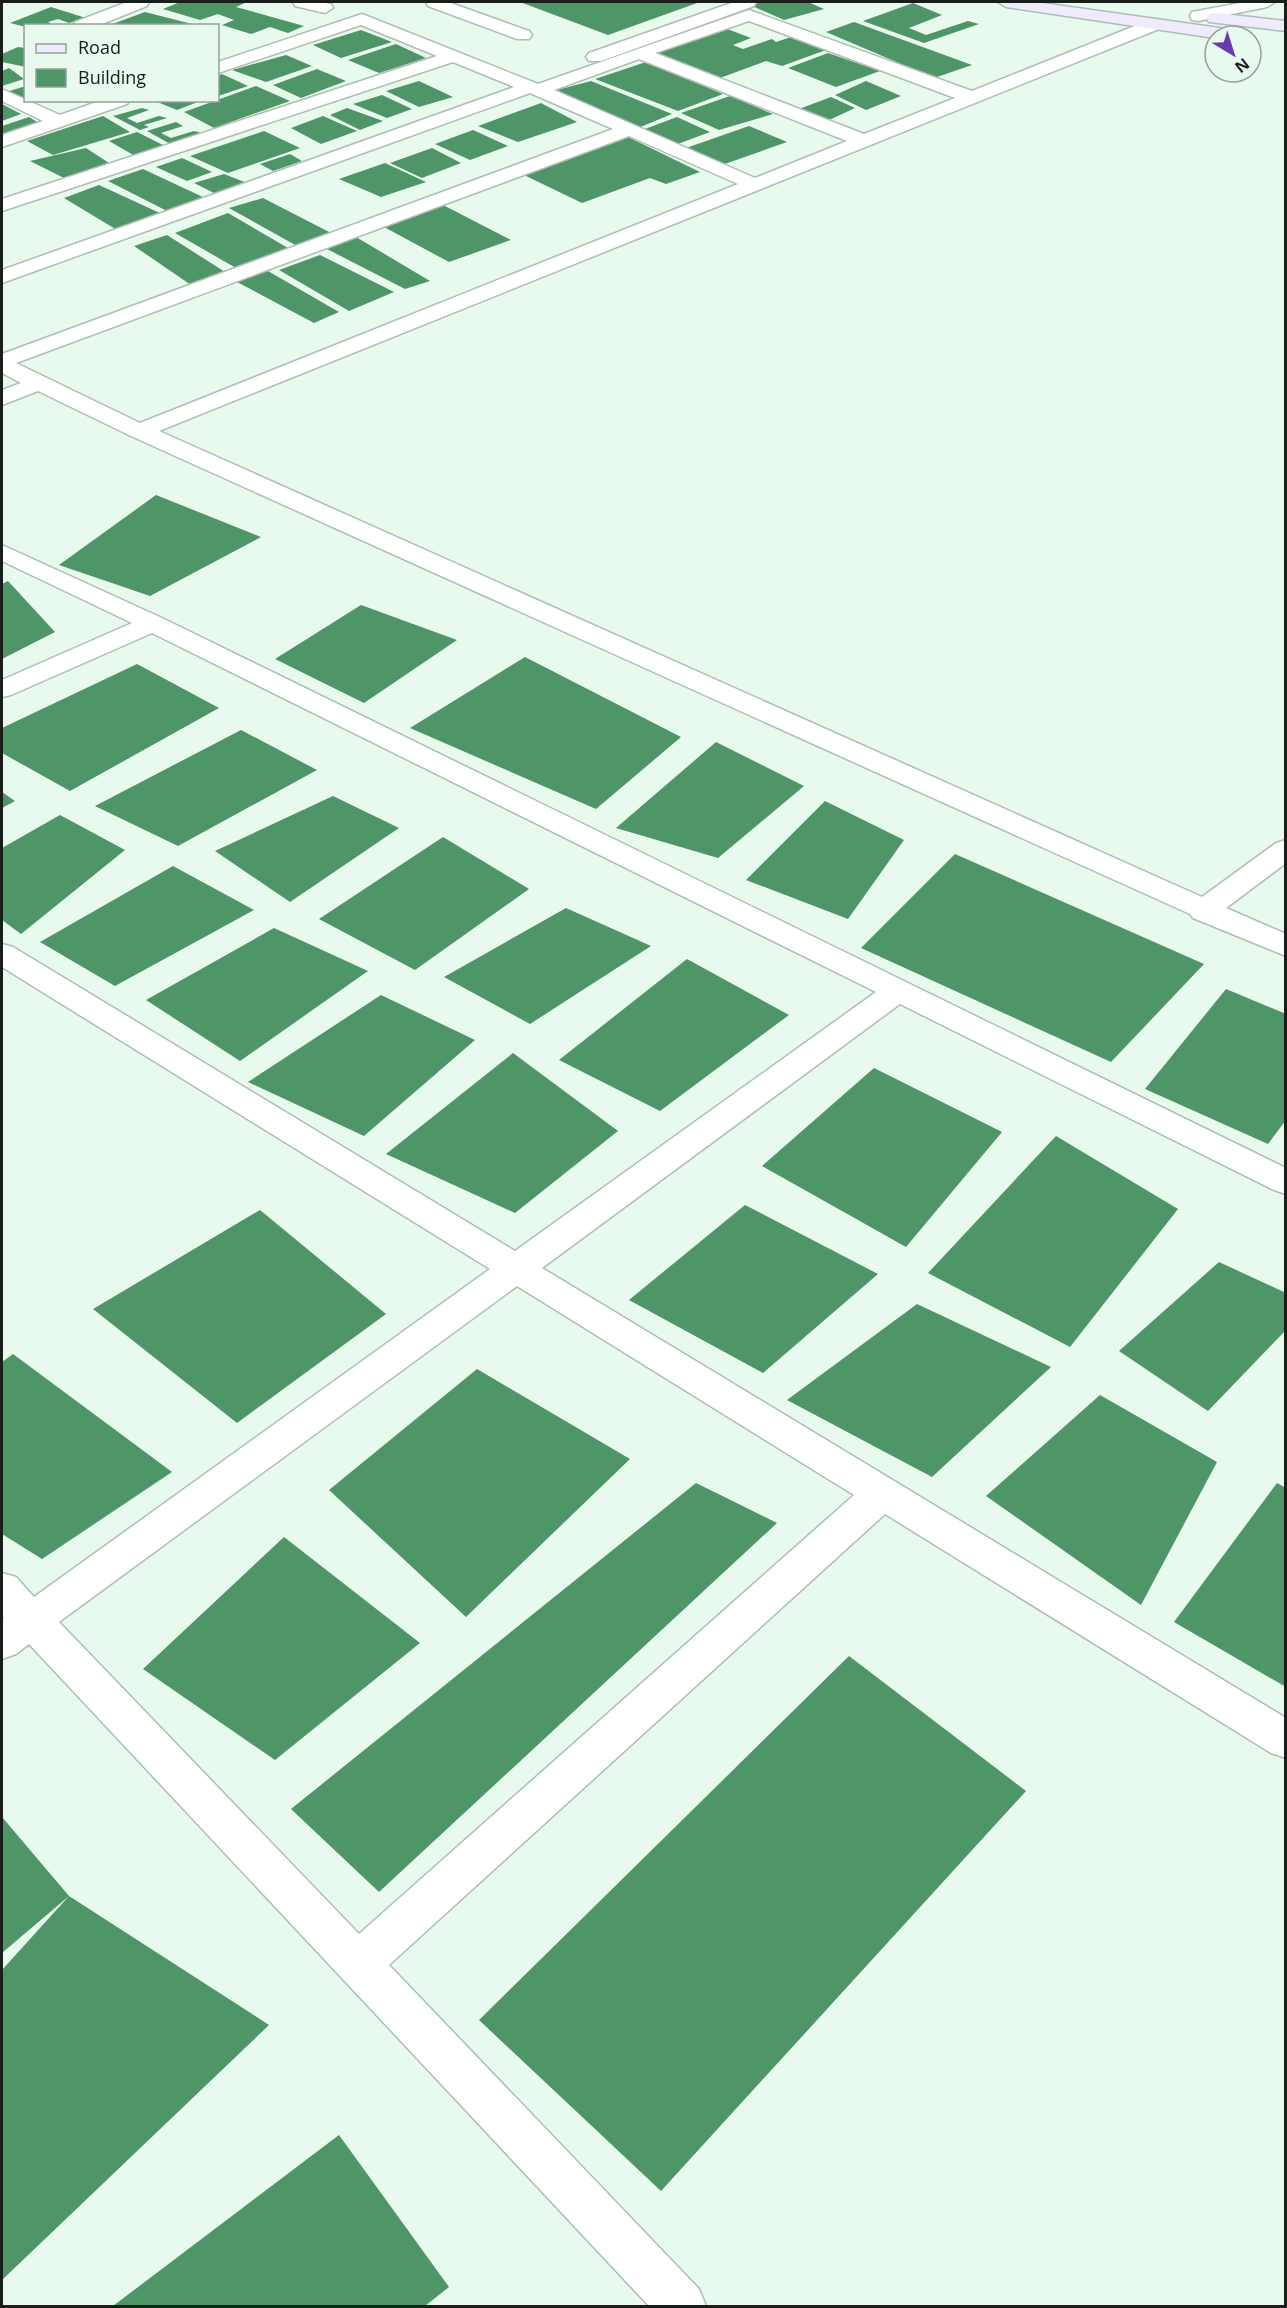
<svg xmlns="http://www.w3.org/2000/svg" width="1287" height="2308" font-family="'Open Sans',sans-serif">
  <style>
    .building { fill: #4e9567 }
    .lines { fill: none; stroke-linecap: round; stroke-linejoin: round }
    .lane-casing { stroke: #afbeb3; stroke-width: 3 }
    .street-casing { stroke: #afbeb3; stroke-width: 3 }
    .secondary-casing { stroke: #afbeb3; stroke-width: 3 }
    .lane { fill: #fff; fill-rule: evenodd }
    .street { fill: #fff; fill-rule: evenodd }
    .secondary { fill: #efeafd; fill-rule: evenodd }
  </style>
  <rect width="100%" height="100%" fill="#e8f9ed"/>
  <!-- building -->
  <path class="building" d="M180,2H247L236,7L304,26L288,33L270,27L251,34L222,25L234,20L218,14L200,20L163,9Z
    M520,2H700L608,35Z
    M760,2H808L824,9L784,20L750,5Z
    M913,3L942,15L909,28L926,35L968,21L979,24L924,43L863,21Z
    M51,7L86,18L69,23L58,19L48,22L56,26L26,27L10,23Z
    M145,12L192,24L107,26Z
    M854,22L972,65L934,78L826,32Z
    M722,27L751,38L733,45L743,49L772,39L776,42L794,36L826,50L782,66L766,61L720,78L654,53Z
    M361,30L392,42L341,58L313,45Z
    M396,44L426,58L379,73L348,60Z
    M18,47L26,48V67L2,62V54Z
    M828,53L880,71L836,87L788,68Z
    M286,55L312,66L266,82L232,70Z
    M646,62L723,94L678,111L595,79Z
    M9,68L24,79L2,86V71Z
    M317,69L346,81L301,98L273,85Z
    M222,74L248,86L218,96V76Z
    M419,81L453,97L419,107L386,91Z
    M591,81L672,114L638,128L553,91Z
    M866,81L901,96L866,110L835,95Z
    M26,86V101L6,92Z
    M256,86L290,101L214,128L184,112Z
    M382,95L412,109L387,118L353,104Z
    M730,96L773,114L719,130L681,113Z
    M831,97L855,108L827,121L799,109Z
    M203,100L177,110L155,101V100Z
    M541,103L577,122L518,142L478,126Z
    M2,104L21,114L2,121Z
    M142,108L149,110L127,118L137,123L159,116L167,118L144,125L149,127L140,130L113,116Z
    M347,108L383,121L360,130L330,115Z
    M103,116L130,132L53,155L27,141Z
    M323,116L357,131L321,144L291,128Z
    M29,117L39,123L2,136V126Z
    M677,117L710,132L675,145L645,129Z
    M176,122L183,126L161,133L171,138L194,131L202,133L179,140L183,142L174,146L147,131Z
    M749,126L787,142L722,165L686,148Z
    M473,130L508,146L470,160L435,144Z
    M264,131L300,148L228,173L190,156Z
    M137,132L165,146L135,156L109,141Z
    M628,137L700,172L666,184L650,178L582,203L524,175Z
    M86,148L112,165L68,180L30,161Z
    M432,148L461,163L422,178L390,163Z
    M290,154L302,161L273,171L260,164Z
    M182,158L212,172L187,181L156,167Z
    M385,163L426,182L381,197L339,179Z
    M143,169L205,198L169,212L108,181Z
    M224,174L247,183L216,194L194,183Z
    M99,185L162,214L117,230L64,198Z
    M263,198L331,233L297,246L229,208Z
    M443,205L511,240L449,262L384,227Z
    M228,213L288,248L236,268L175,233Z
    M167,235L225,272L191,285L134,246Z
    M356,237L430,281L405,289L327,249Z
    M320,255L394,292L349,311L279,270Z
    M268,271L339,312L314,323L237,282Z
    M156,495L261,537L150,596L59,565Z
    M8,581L55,632L2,659V584Z
    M361,605L457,640L364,703L275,659Z
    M525,657L681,737L596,809L410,728Z
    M137,664L219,708L70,791L2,753V728Z
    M241,730L317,770L178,846L95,806Z
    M716,742L804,786L718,858L616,828Z
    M2,792L15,801L2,808Z
    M333,796L399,828L290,902L215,851Z
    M825,801L904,840L848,919L746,880Z
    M60,815L125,850L21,934L2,920V848Z
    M443,837L529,889L415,970L319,919Z
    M955,854L1204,964L1111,1062L861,948Z
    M173,866L254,910L115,986L40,942Z
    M566,908L651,946L530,1024L444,977Z
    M274,928L368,971L240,1061L146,1000Z
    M687,959L789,1015L660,1111L559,1060Z
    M1226,989L1286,1014V1120L1268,1144L1145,1089Z
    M381,995L475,1040L364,1136L248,1082Z
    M513,1053L618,1131L515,1213L386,1154Z
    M874,1068L1002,1132L906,1247L762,1166Z
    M1056,1136L1178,1209L1070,1347L928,1273Z
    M745,1205L878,1274L763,1373L629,1300Z
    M260,1210L386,1314L237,1423L93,1309Z
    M1219,1262L1286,1293V1330L1208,1411L1119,1351Z
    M917,1304L1051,1367L932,1477L787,1400Z
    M13,1354L172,1472L42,1559L2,1534V1362Z
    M477,1369L630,1459L466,1617L329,1490Z
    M1100,1395L1217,1462L1141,1605L986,1496Z
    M696,1483L777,1523L379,1892L291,1809Z
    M1277,1483L1286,1488V1687L1174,1622Z
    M284,1537L420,1643L275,1760L143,1669Z
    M849,1656L1026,1791L661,2191L479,2020Z
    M2,1817L69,1896L269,2025L2,2280V1970L69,1896L2,1953Z
    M339,2135L449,2287L425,2306H113Z"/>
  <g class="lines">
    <!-- lane casing -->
    <g class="lane-casing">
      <path id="lane" d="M426,2H448L529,31L532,35L529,39H517L428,6Z
        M734,2H756L754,6L601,61H589L586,57L589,53Z"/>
    </g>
    <!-- street casing -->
    <g class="street-casing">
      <path id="street" d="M127,2H149L147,6L97,26H73L75,22Z
        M293,2H319L331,4L333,8L325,13L295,6Z
        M1245,2H1275L1267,7L1198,21L1192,20L1190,16L1192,12Z
        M749,10L972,91L1147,21H1159L1162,25L1159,29L159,431L1202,897L1276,843L1286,840V863L1226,908L1286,934V956L1193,918L1190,914L131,436L38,391L2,405V390L21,383L2,373V354L613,129L530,93L2,283V270L514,87L453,62L2,211V199L437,56L361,25L218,73V62L362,14L538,84ZM749,21L955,98L864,134L655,53ZM639,59L847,141L755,178L554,90ZM629,136L738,184L140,423L16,363Z
        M2,89L60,115L102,100H130L127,104L2,147V135L43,121L2,101Z
        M2,545L162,618L1286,1168V1194L1274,1190L900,1004L542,1268L1286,1718V1758L1271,1753L885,1514L389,1965L699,2289L706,2306H649L29,1644L16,1654L2,1659V1620L4,1618L2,1615V1573L16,1577L34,1597L490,1269L2,967V944L13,947L515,1251L876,992L152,633L11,695L2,697V680L132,623L2,561ZM517,1286L854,1495L359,1934L59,1622Z"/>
    </g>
    <!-- secondary casing -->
    <g class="secondary-casing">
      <path id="secondary" d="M998,2H1035L1241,31L1247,32L1250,36H1215V38L1006,7Z
        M1215,13L1286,21V31L1209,22L1206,18L1209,14Z"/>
    </g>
    <!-- lane -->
    <use href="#lane" class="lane"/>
    <!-- street -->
    <use href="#street" class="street"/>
    <!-- secondary -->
    <use href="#secondary" class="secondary"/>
  </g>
  <!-- border -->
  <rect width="1287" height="2308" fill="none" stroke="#191e1a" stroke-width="6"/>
  <!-- legend -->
  <rect x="24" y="24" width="195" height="78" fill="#e8f9ed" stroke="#95a199" stroke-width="1.5"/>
  <rect x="36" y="44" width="30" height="9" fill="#efeafd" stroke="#95a199" stroke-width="1.5"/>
  <text x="78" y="54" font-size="18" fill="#191e1a">Road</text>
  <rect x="36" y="69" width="30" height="18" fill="#4e9567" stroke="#95a199" stroke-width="1.5"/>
  <text x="78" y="84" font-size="18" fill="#191e1a">Building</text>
  <!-- north arrow -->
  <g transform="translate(1233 54) rotate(142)"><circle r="28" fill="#e8f9ed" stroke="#95a199" stroke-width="1.5"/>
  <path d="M0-4.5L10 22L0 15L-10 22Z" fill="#683ab1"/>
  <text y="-9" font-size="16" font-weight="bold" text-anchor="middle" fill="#191e1a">N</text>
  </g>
</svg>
